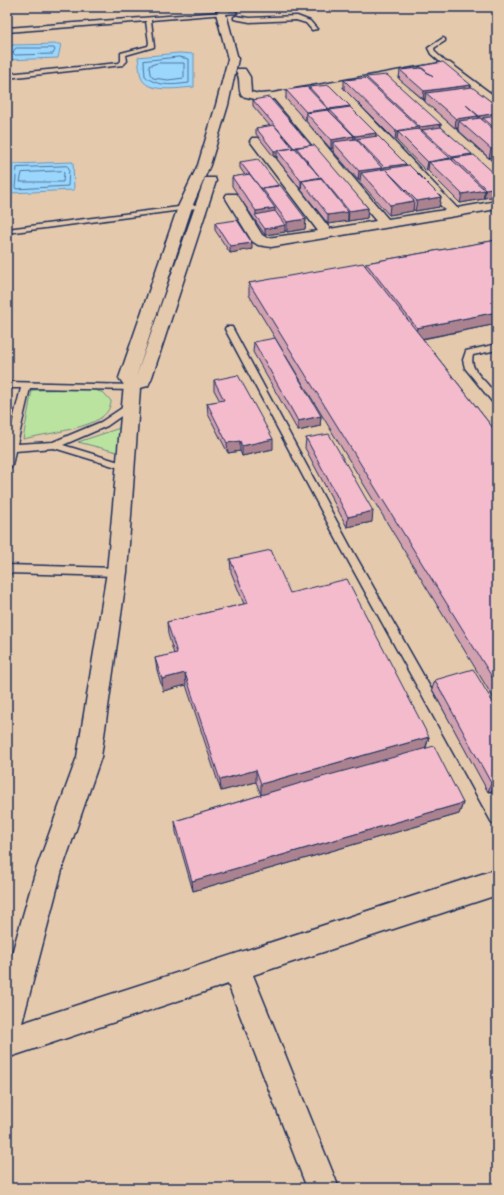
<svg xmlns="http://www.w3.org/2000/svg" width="504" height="1195" font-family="'Indie Flower',sans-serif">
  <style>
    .green { fill: #bae3a0; stroke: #6a897f }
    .water { fill: #9bd7fc; stroke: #6894bd }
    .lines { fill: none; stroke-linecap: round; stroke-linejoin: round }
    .shore { stroke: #4e729d; stroke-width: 1 }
    .service-casing { stroke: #1b2f5e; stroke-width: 3 }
    .minor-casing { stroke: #1b2f5e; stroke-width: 3 }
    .service { fill: #e5c9ac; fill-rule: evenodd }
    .minor { fill: #e5c9ac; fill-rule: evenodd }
    .wall { fill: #d2a1b0; stroke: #1b2f5e }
    .shaded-wall { fill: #ab8390; stroke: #1b2f5e }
    .building { fill: #f4bbcd; stroke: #1b2f5e }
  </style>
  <rect width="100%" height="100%" fill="#e5c9ac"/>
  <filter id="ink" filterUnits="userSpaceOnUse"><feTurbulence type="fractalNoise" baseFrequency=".025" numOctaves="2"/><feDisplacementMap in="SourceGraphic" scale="8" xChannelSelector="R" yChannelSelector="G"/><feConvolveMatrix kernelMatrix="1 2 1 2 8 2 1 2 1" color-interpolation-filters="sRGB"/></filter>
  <g filter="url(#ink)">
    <!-- green -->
    <path class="green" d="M91,389L104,393L111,401C111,407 107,413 102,417C86,429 44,434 23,439L32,390Z
      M126,426L121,453L78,442Z"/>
    <!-- water -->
    <path class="water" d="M61,44L58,58L7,60L11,45Z
      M179,53L194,54V87C180,88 146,94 141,77C139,71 139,63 138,57Z
      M73,162L74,190L10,193L12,164Z"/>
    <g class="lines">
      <!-- shore -->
      <path class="shore" d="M16,48H54L55,50L53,54L15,55L13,53Z
        M179,57L189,59V83C173,85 157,87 145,76L144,61Z
        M158,63H184V78L168,80L153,78L150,74L149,66Z
        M67,166L69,168L68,186L16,189L15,187L17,168Z
        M62,171L64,173L63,182H20L22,173Z"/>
      <!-- service casing -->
      <g class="service-casing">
        <path id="service" d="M235,11L237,13L151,20L154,47L126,55L127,61L123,65L7,78V74L119,63L121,61V53L148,46L149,43L146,21L7,32V28Z
          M236,16L250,18L297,16L310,21L317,29L312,30L306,23L296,20L250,22L234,19V17Z
          M443,38L445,39V41L434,48L435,52L449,65L446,67L431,54L428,48Z
          M202,204L204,205V207L7,233V229Z
          M226,327H232L233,329L350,546L490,793L497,791V803H495L497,806V825L492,823L340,546L225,329Z
          M497,344V350L473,355C467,375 497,383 497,405L494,404L465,368L463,360L466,351Z
          M7,382L135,385L136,387L135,389L132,390L30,388L17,444L53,442L101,422L131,402L136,405L134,407L107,426L63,445L129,465L131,467L129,469H123L54,448L15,451L12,466L7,469V445L21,388H7Z
          M7,565L117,568L121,569L122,572L121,575L117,576L7,573Z"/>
      </g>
      <!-- minor casing -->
      <g class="minor-casing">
        <path id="minor" d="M224,7H230L232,9L226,14L238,59L228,105L210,165L192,207L136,377L204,181L205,178H215L216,181L152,377L148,386L140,388L127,572L101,757L62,870L22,1023L497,869V895L253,975L339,1188H307L228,984L7,1058V971L36,870L77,757L107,572L122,405L124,385L119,378L178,207L198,165L216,105L228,59L216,13Z
          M446,62L450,63L497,98V106L493,105L444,69L397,77L497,166V177L493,176L387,79L342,87L457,208L497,201V209L271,247L258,245L252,241L225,197L227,194H237L262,235L267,238L318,231L250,141L252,138H260L330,229L376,221L274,99L259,100L242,96C237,88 242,80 236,71L237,69H245L250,77L251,92L259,94L273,93ZM332,89L445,210L388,219L285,97Z"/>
      </g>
      <!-- service -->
      <use href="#service" class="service"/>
      <!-- minor -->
      <use href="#minor" class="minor"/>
    </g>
    <!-- wall -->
    <path class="wall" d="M420,66L471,85V87L497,106V165L492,161L493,157L489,158L458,130V128H455L425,102V99H423L399,79L400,70L419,68Z
      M366,77L441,124V127L472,156L497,176V196L484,198L483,197V199L460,203L428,171V170L426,171L397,141V139L395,140L344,89V80L366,78Z
      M309,87L350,107L376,133V136L406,164V166L441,197L439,207L415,211L413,209V211L389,215L360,182V180H358L333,151V148L331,149L286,99V90L309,89Z
      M253,100L311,145L368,208L367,218L348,221V220V221L328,224L277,159V156L274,157L256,134V128L270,126L253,106Z
      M240,162L306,219L305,229L287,232L285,230V232L265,235L232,186V177L245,175L240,168Z
      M215,223L252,249L230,253L215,230Z
      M497,240V324L423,339L497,433V704L249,295V283L366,266V263Z
      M254,342L321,416L320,426L298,431L253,352Z
      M214,380L273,449L242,456L240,451L228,453L208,414L207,403L220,401L214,390Z
      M306,438L372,522L347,527L305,448Z
      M230,559L290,593L429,737L426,748L463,803L459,814L193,891L176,832L175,821L261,795L256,782L221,791L186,685L163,691L157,670L155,658L174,654L168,634L167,622L244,604L231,572Z
      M435,680L497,709V789L488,792L432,689Z"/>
    <!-- shaded-wall -->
    <path class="shaded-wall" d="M471,85L470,93H426L425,99H423L424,91Z
      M350,106L349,114L330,110L329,117V109Z
      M328,109L327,118L306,113V121V112Z
      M497,113V122L483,118L481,124H478L479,116Z
      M478,116L477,125L459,121L458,128H455L456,119Z
      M441,124L440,133L422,130L421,136H418L420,127Z
      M418,127L417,136L398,132L397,139L395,140L396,131Z
      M376,133L375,142L357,139V145H355V136Z
      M354,136L353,145L333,142V148L331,149V140Z
      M293,148L277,150V156L274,157V151Z
      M497,148V155L494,152L493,157L489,158L491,149Z
      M472,154L470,163L453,158L452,166H450L452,157Z
      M450,158L448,167L429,162L428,170L426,171L428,162Z
      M406,164L405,173L383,177L384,167Z
      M382,168L381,177L361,173L360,180H358L359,171Z
      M321,177V187L302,181L301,190V181Z
      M497,187V196L484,198L486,189Z
      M485,190L483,199L460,203L462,194Z
      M441,197L439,207L415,211L417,201Z
      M414,201L413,211L389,215L390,205Z
      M275,208V217L256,215V211Z
      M368,208L367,218L348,221L349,211Z
      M348,212V221L328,224V215Z
      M306,219L305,229L287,232V222Z
      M285,225V232L265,235V229Z
      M252,243V249L230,253V246Z
      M497,312V324L415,340L417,328Z
      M321,416L320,426L298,431V421Z
      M273,439V449L242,456V446Z
      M240,441V451L228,453L227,443Z
      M373,511L372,522L347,527L348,517Z
      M185,673L186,685L163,691L162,679Z
      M429,737L425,749L261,795V784Z
      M256,770V782L221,791L220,780Z
      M497,781V789L488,792L491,783Z
      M463,803L459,814L193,891L192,881Z"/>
    <!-- building -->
    <path class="building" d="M443,62L471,85L424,91L400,70L421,68L433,77L420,66Z
      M387,75L441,124L420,127L366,77Z
      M365,78L418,127L396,131L344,80Z
      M329,85L350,106L329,109L309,87Z
      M307,87L328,109L306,112L286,90Z
      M472,87L497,106V113L479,116L466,105L478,116L456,119L426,93Z
      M269,97L311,145L294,148L253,100Z
      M350,107L376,133L355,136L330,110Z
      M328,110L354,136L331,140L306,113Z
      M497,116V130L483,118Z
      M480,118L497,132V148L491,149L459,121Z
      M274,125L293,148L274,151L256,128Z
      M441,127L472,154L452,157L422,130Z
      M419,129L450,158L428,162L398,132Z
      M378,136L406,164L384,167L357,139Z
      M356,139L382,168L359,171L333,142Z
      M314,145L368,208L349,211L321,177L301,181L277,150L295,148L319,176L296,147Z
      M497,151V155L494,152Z
      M474,155L497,176V187L486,189L453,158Z
      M258,159L279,186L262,188V190L240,162Z
      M451,159L485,190L462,194L429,162Z
      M409,165L441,197L417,201L386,170L414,201L390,205L361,173Z
      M250,174L275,208L256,211L232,177Z
      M321,178L348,212L328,215L302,181Z
      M280,185L306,219L287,222L262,188Z
      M275,211L285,225L265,229L255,215Z
      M237,220L252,243L230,246L215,223Z
      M497,240V312L417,328L366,263Z
      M363,263L497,433V685L249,283Z
      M275,338L321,416L298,421L254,342Z
      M238,375L273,439L242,446L240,441L227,443L207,403L224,400L214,380Z
      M329,434L373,511L348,517L306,438Z
      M271,550L290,593L347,579L429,737L261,784L256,770L220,780L185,673L162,679L155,658L177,653L167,622L248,603L230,559Z
      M473,669L497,709V781L491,783L435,680Z
      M434,746L463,803L192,881L175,821L304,782Z"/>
  </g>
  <!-- margin -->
  <rect width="504" height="1195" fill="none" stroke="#e5c9ac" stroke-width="24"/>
  <rect x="12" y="12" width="480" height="1171" fill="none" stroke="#1b2f5e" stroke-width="1.5" filter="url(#ink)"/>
</svg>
